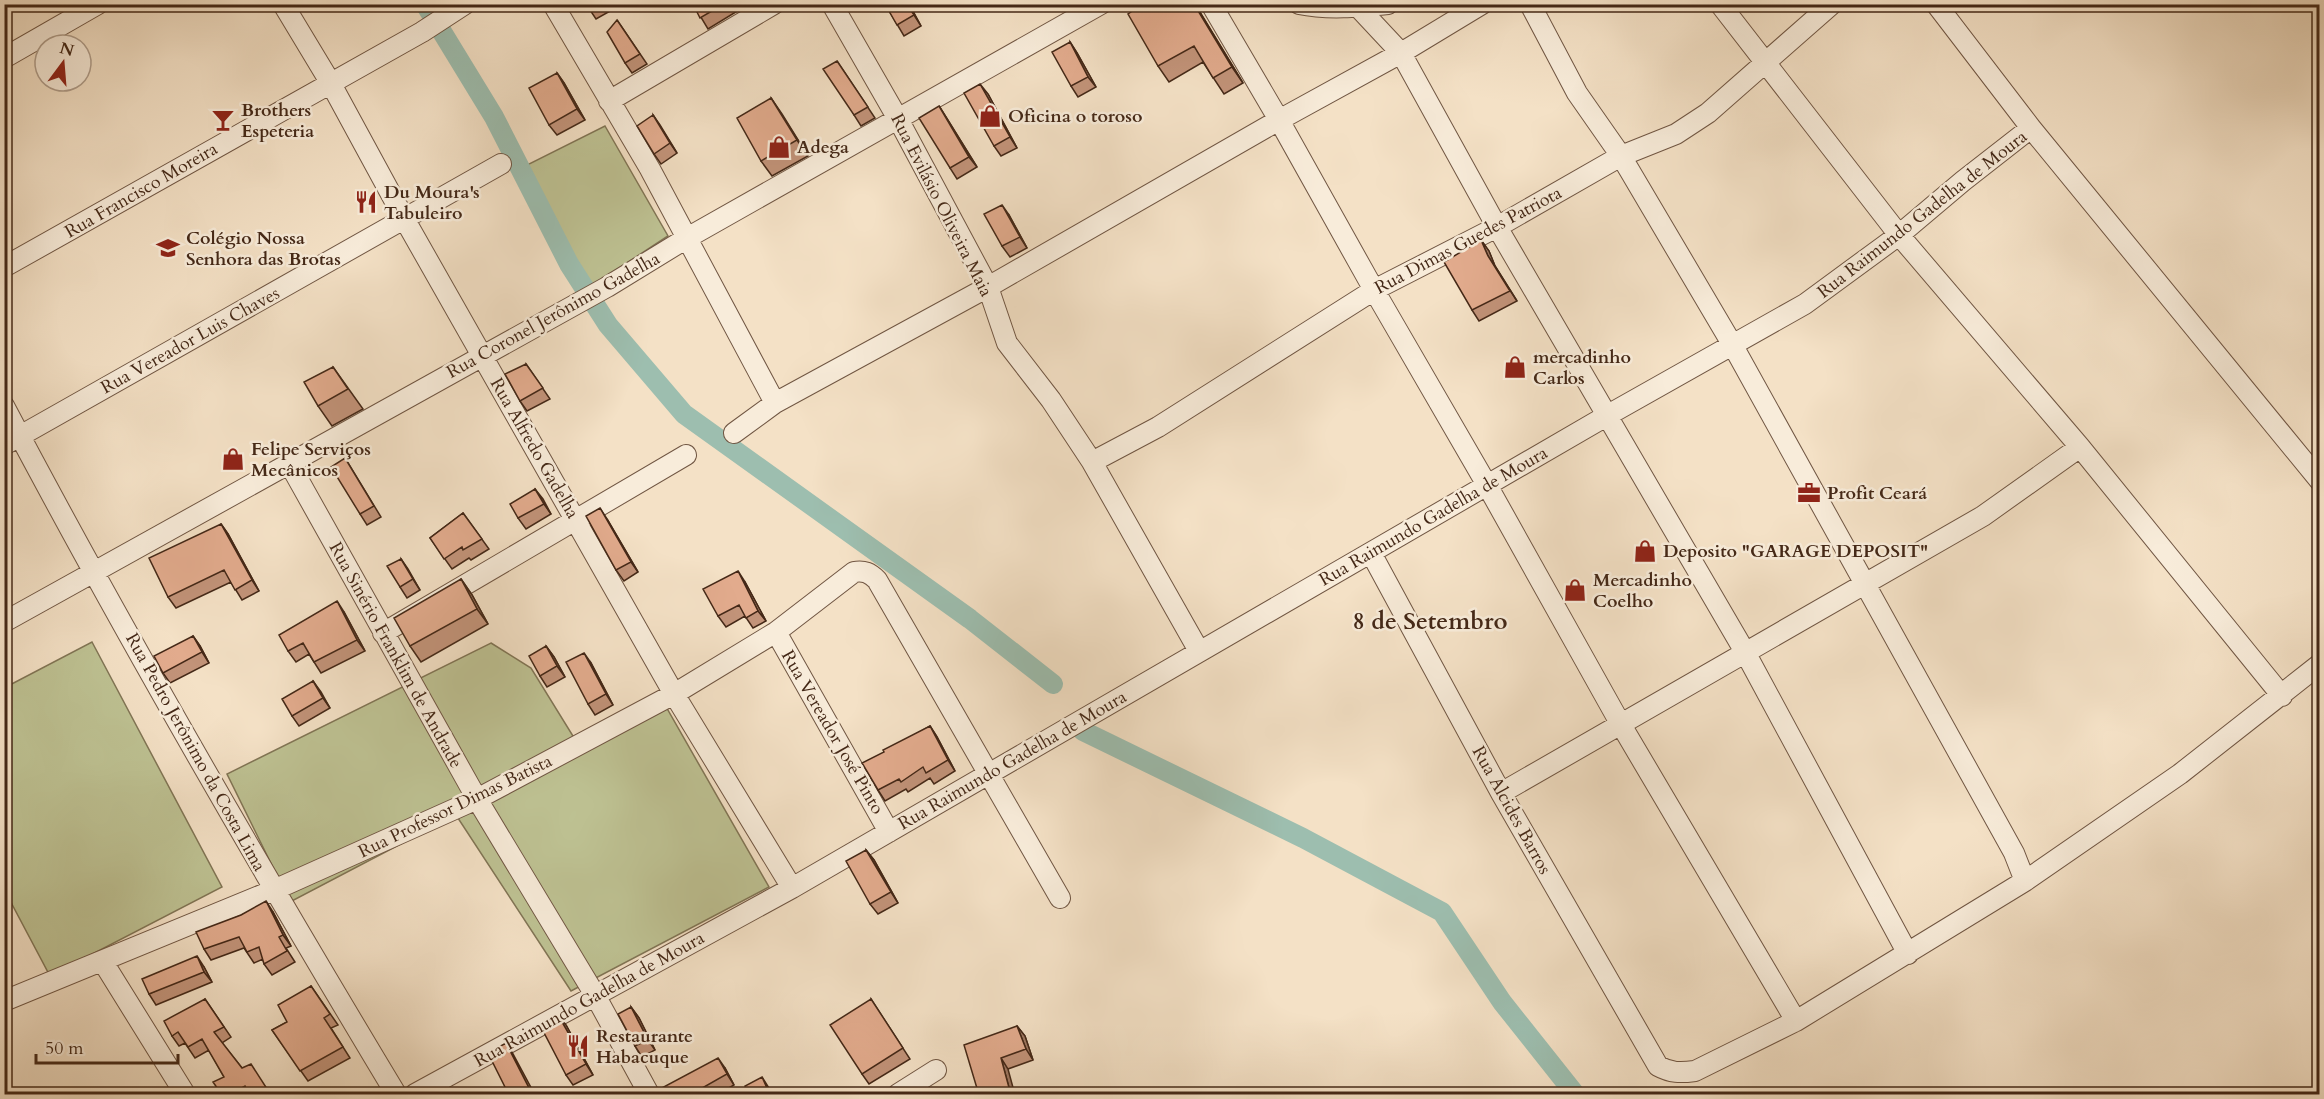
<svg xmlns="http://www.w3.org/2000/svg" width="2324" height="1099" font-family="Cardo,serif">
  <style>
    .green { fill: #bec293; stroke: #817555; stroke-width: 1.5 }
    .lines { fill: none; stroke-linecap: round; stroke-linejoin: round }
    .canal { stroke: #9dbeaf; stroke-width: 20 }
    .minor-casing { stroke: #705643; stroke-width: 22 }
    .minor { stroke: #f8ecda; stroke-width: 20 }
    .wall { fill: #c29379; stroke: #442817; stroke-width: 1.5 }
    .shaded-wall { fill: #9e7863; stroke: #442817; stroke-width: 1.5 }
    .building { fill: #e2ab8d; stroke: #442817; stroke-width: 1.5 }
    .labels { text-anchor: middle; stroke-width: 5; stroke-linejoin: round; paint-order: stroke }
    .poi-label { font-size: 18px; font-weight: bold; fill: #442817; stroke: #f8ecda; text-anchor: start }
    .street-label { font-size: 18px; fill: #442817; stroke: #f8ecda }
    .district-label { font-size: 24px; font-weight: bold; fill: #442817; stroke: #f8ecda }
  </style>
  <rect width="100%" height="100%" fill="#f4e1c6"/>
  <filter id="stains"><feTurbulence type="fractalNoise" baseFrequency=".00333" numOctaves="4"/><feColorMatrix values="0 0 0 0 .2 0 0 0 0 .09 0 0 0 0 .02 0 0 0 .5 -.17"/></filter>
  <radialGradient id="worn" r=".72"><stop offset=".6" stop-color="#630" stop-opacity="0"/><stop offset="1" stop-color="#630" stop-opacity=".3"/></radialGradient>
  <!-- green -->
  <path class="green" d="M605,126L668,236L590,287L527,165Z
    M92,642L222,887L50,976L5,891L4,688Z
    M491,643L531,668L576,741L661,698L769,887L571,991L456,815L290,902L227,774Z"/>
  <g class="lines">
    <!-- canal -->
    <path class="canal" d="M425,4L494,117L569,264L608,325L684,414L970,619L1053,684
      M1083,731L1303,838L1442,912L1502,1002L1575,1094"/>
    <!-- minor casing -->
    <g class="minor-casing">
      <path id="minor" d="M283,4L330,82L405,220L674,694L792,888
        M553,4L650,169L775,403
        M832,4L898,119L988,287L1007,343L1051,400L1092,462L1199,651
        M1211,4L1279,120L1374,290L1487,485L1620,723L1796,1021
        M1299,4C1328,10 1358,7 1388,4
        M1720,4L1899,235L2080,447L2282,696
        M1936,4L2031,128
        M1358,7L1401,53L1497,227L1745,652L1908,954
        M4,58L98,4
        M609,101L774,4
        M4,267L422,32L465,4
        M4,406C127,639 260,868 396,1094
        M734,433L775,403L988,287L1279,120L1401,53L1482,4
        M4,445L501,164
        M1092,462L1158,427L1374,290L1497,227L1621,156L1676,134L1708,113L1832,4
        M289,463L477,799L595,995L649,1094
        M1371,553L1501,793L1658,1066C1671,1073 1680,1073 1695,1071L1796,1021L2025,881L2014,853L1732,344L1621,156L1577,93L1530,4
        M4,622L607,287L687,238L1101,4
        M776,632L889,832
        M383,633L686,455
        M1501,793L1983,516L2080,447
        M2025,881L2180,774L2320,664
        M103,962L185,1094
        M4,1001L274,890L477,799L674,694L776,632L854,572C864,570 870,573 877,580L1060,898
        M415,1094L792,888L1608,415L1805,304L1899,235L1963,181L2031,128L2320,481
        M898,1094L936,1070"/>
    </g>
    <!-- minor -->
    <use href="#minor" class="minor"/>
  </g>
  <!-- wall -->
  <path class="wall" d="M586,4H608L612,10L596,19Z
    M693,4H749L708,29Z
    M885,4H909L921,26L904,36Z
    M1143,4H1195L1243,83L1224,94L1203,62L1169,82L1158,66Z
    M617,20L647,64L632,73L625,63Z
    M1070,42L1077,53L1096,87L1078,97L1071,86Z
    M837,61L875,118L861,126L854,115Z
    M557,73L564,83L585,120L557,135L549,125Z
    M988,94L1017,148L1001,156L994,146Z
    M771,98L808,156L772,176L761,161Z
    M939,106L977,167L957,179L950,168Z
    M653,115L677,153L661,164L654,154Z
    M1009,215L1027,248L1010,257L1002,246Z
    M1481,240L1489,251L1495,266L1517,301L1479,321L1472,310Z
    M526,364L550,399L527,411L520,401Z
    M333,367L363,409L332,426L318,406Z
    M345,458L381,517L367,525L360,514Z
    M535,489L551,514L526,529L518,518Z
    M463,513L489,549L471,560L469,558L452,569L430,538Z
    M607,519L638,572L624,581L616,570Z
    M221,524L228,534L259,591L242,600L231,582L176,608L168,597Z
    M401,559L420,590L407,598L400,587Z
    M461,579L472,595L488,624L421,662L410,646Z
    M745,582L766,621L753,628L745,616L726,627L718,616Z
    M344,612L365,651L321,673L309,654L296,662L288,651Z
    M193,636L200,646L209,663L170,683L163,673Z
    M546,646L554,657L565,677L547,687L540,676Z
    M591,663L613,705L595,715L588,704Z
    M313,681L330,708L299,726L292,716Z
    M930,726L937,737L955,771L934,784L930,778L908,792L906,789L885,801L878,790L884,752Z
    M866,850L874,860L898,903L878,914L870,904Z
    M273,912L291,946L286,948L295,962L272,975L264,964L263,959L254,963L244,948L211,960L204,949Z
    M204,967L212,982L156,1005L149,994Z
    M311,986L338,1025L331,1028L350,1058L308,1081L272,1030L287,1022Z
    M205,999L231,1037L222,1043L242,1068L271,1095H222L224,1077L209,1050L195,1058L185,1043L179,1046L172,1036Z
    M871,999L910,1059L869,1084L862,1074Z
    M631,1007L639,1018L655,1050L642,1057L635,1046Z
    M566,1025L593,1075L573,1085L566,1075Z
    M1017,1026L1025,1036L1033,1060L1008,1069L979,1095Z
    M725,1068L734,1085L717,1095H661Z"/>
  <!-- shaded-wall -->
  <path class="shaded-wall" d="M907,4H909L921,26Z
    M1194,4H1195L1243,83L1232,67Z
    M1070,42L1077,53L1096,87L1088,77Z
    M557,73L564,83L585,120L577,109Z
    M980,84L988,94L1017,148L1010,137Z
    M771,98L782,114L808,156L797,140Z
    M939,106L946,117L977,167L969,157Z
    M653,115L660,125L677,153L670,143Z
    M1002,205L1009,215L1027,248L1020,237Z
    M1481,240L1489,251L1495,266L1517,301L1488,256Z
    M535,489L543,499L551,514L544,504Z
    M600,508L607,519L638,572L631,562Z
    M221,524L228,534L259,591L252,580Z
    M401,559L408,569L420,590L413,579Z
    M738,571L745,582L766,621L758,611Z
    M461,579L472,595L488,624L477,609Z
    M337,601L344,612L365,651L357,640Z
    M193,636L200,646L209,663L202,652Z
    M546,646L554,657L565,677L557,666Z
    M584,653L591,663L613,705L606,694Z
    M313,681L321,692L330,708L323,698Z
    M930,726L937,737L955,771L948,760Z
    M866,850L874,860L898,903L891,892Z
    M266,901L273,912L291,946L283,935Z
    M197,956L204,967L212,982L204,972Z
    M631,1007L639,1018L655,1050L648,1040Z
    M558,1015L566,1025L593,1075L586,1064Z
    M1017,1026L1025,1036L1033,1060L1026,1049Z
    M506,1043L513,1054L535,1095H533L531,1092Z
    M718,1058L725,1068L734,1085L727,1074Z
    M1001,1058L1008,1069L1015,1095H1011Z
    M762,1077L769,1088L772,1095H770Z"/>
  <!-- building -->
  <path class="building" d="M586,4H596L589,9Z
    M693,4H724L700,18Z
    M885,4H907L914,15L897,25Z
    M1143,4H1194L1232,67L1213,78L1194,46L1158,66L1128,14Z
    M617,20L640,54L625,63L607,32Z
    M1070,42L1088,77L1071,86L1052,52Z
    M837,61L868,107L854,115L823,69Z
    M557,73L577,109L549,125L529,88Z
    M980,84L1010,137L994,146L964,93Z
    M771,98L797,140L761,161L737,118Z
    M939,106L969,157L950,168L919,118Z
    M653,115L670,143L654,154L637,126Z
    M1002,205L1020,237L1002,246L984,214Z
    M1481,240L1488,256L1510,291L1472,310L1444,262Z
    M526,364L543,388L520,401L505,374Z
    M333,367L348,389L318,406L304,382Z
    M345,458L374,506L360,514L331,467Z
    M535,489L544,504L518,518L510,504Z
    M600,508L631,562L616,570L586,516Z
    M463,513L482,539L463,550L462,547L444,559L430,538Z
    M221,524L252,580L235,590L224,570L168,597L149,558Z
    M401,559L413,579L400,587L387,566Z
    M738,571L758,611L746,618L739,605L718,616L703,589Z
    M461,579L477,609L410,646L394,618Z
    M337,601L357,640L314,662L303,643L288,651L279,635Z
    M193,636L202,652L163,673L154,656Z
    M546,646L557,666L540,676L529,656Z
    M584,653L606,694L588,704L566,662Z
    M313,681L323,698L292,716L282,699Z
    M930,726L948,760L926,773L923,767L901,782L899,779L878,790L862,763L884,752L883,750Z
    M866,850L891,892L870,904L846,861Z
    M266,901L283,935L279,937L287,951L264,964L259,947L247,952L239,937L204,949L196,932L241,915Z
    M197,956L204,972L149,994L142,979Z
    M311,986L330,1014L324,1018L343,1047L300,1071L272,1030L287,1022L278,1005Z
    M205,999L224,1027L214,1032L242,1068L251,1064L271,1095H249L245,1086L229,1095H222L213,1082L224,1077L202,1039L188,1047L178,1032L172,1036L164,1021Z
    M871,999L903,1048L862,1074L830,1025Z
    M631,1007L648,1040L635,1046L618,1014Z
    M558,1015L586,1064L566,1075L540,1025Z
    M1017,1026L1026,1049L1001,1058L1011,1095H979L964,1045Z
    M506,1043L531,1092L527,1095H509L488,1053Z
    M718,1058L727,1074L690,1095H661L658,1090Z
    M762,1077L770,1095H749L745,1086Z
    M288,1089L291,1095H275Z"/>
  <!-- icons -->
  <defs>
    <g id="shop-bare" transform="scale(1.8)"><path d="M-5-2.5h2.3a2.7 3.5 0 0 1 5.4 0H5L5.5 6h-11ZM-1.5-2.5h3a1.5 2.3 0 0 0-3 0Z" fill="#8f2418" stroke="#f8ecda" stroke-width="2.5" paint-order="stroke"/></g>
    <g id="bar-bare" transform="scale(1.8)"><path d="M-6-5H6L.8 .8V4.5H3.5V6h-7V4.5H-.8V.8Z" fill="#8f2418" stroke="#f8ecda" stroke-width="2.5" paint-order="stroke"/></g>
    <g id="restaurant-bare" transform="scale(1.8)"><path d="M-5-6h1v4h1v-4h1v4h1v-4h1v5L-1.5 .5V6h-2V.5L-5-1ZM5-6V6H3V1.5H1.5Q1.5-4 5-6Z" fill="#8f2418" stroke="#f8ecda" stroke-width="2.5" paint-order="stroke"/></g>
    <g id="school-bare" transform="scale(1.8)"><path d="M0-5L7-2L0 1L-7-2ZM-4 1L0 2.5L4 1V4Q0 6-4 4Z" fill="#8f2418" stroke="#f8ecda" stroke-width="2.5" paint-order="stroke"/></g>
    <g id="office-bare" transform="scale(1.8)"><path d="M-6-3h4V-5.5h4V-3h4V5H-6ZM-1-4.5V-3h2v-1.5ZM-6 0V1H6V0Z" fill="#8f2418" stroke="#f8ecda" stroke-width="2.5" paint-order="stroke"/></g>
  </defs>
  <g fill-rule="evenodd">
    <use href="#shop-bare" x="990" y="116"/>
    <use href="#bar-bare" x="223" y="120"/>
    <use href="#shop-bare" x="779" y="147"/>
    <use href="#restaurant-bare" x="366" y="202"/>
    <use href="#school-bare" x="168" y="248"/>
    <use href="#shop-bare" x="1515" y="367"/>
    <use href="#shop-bare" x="233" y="459"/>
    <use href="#office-bare" x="1809" y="493"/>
    <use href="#shop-bare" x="1645" y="551"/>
    <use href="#shop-bare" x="1575" y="590"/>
    <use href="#restaurant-bare" x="578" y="1046"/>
  </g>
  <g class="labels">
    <!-- poi labels -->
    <g class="poi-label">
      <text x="241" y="116">Brothers<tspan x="241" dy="21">Espeteria</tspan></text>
      <text x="1008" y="122">Oficina o toroso</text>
      <text x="797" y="153">Adega</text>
      <text x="384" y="198">Du Moura's<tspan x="384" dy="21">Tabuleiro</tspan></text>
      <text x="186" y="244">Colégio Nossa<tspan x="186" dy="21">Senhora das Brotas</tspan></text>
      <text x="1533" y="363">mercadinho<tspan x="1533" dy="21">Carlos</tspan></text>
      <text x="251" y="455">Felipe Serviços<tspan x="251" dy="21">Mecânicos</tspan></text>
      <text x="1827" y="499">Profit Ceará</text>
      <text x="1663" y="557">Deposito "GARAGE DEPOSIT"</text>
      <text x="1593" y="586">Mercadinho<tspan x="1593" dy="21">Coelho</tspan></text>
      <text x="596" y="1042">Restaurante<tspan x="596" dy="21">Habacuque</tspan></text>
    </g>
    <!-- street labels -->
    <g class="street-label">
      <text transform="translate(141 190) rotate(-30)" y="6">Rua Francisco Moreira</text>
      <text transform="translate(942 205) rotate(63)" y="6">Rua Evilásio Oliveira Maia</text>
      <text transform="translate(1922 214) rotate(-38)" y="6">Rua Raimundo Gadelha de Moura</text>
      <text transform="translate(1468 240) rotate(-28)" y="6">Rua Dimas Guedes Patriota</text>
      <text transform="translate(553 315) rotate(-29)" y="6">Rua Coronel Jerônimo Gadelha</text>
      <text transform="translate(190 340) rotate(-29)" y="6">Rua Vereador Luis Chaves</text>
      <text transform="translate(535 448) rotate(60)" y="6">Rua Alfredo Gadelha</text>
      <text transform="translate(1433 516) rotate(-30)" y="6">Rua Raimundo Gadelha de Moura</text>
      <text transform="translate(396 655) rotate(61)" y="6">Rua Sinério Franklim de Andrade</text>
      <text transform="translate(833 732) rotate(60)" y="6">Rua Vereador José Pinto</text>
      <text transform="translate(196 752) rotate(61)" y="6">Rua Pedro Jerônimo da Costa Lima</text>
      <text transform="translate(1012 760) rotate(-30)" y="6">Rua Raimundo Gadelha de Moura</text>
      <text transform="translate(455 806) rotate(-26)" y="6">Rua Professor Dimas Batista</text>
      <text transform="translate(1512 810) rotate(61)" y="6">Rua Alcides Barros</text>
      <text transform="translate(589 999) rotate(-29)" y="6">Rua Raimundo Gadelha de Moura</text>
    </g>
    <!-- district labels -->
    <g class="district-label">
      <text x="1430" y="629">8 de Setembro</text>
    </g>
  </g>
  <!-- margin -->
  <rect width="2324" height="1099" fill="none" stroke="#f4e1c6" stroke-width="24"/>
  <rect x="6" y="6" width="2312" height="1087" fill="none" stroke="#442817" stroke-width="3"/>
  <rect x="12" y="12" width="2300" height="1075" fill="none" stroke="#442817" stroke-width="1.5"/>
  <!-- north arrow -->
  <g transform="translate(63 63) rotate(16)"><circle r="28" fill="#f8ecda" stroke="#b09e8c" stroke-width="1.5"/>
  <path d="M0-4.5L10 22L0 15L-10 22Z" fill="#8f2418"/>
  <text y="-9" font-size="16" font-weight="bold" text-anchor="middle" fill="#442817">N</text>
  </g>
  <!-- scale -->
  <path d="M36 1054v9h142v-9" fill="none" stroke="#442817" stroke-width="3"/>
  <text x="45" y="1054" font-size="18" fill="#442817" stroke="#f8ecda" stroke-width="4.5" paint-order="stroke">50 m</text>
  <rect width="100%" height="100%" filter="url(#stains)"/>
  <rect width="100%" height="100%" fill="url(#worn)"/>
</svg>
